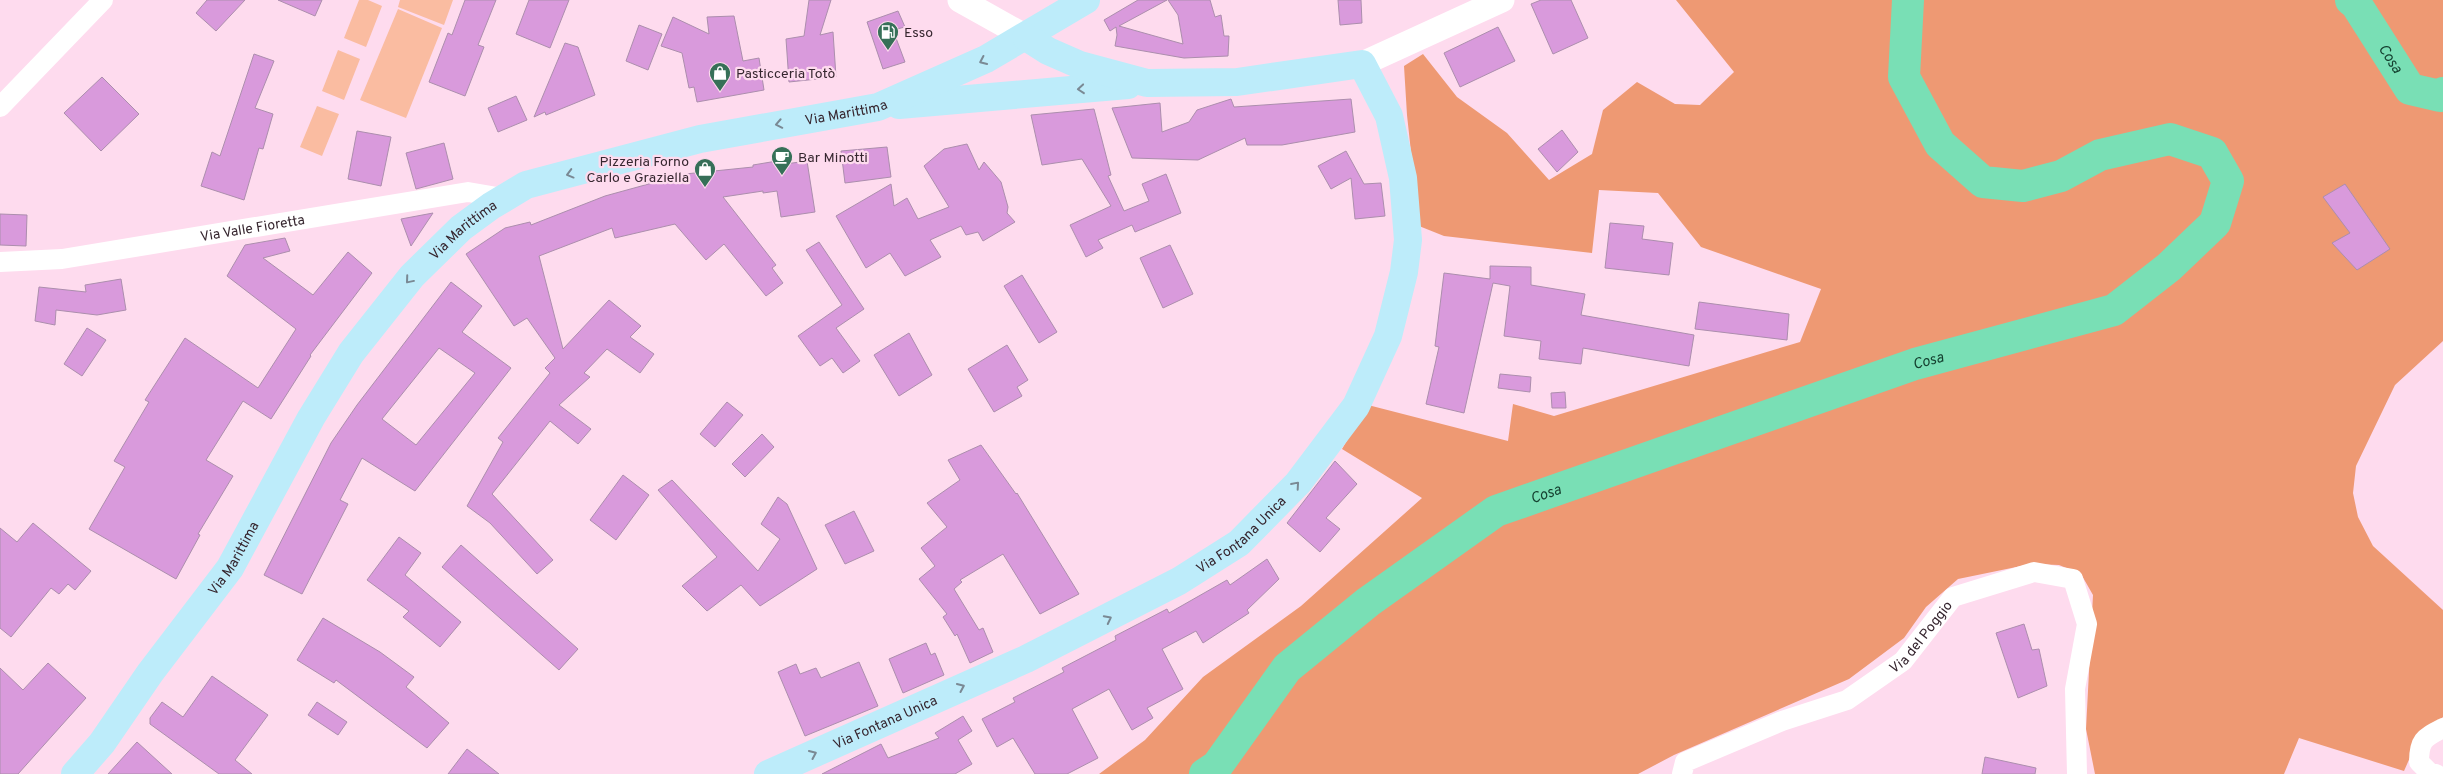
<svg xmlns="http://www.w3.org/2000/svg" width="2443" height="774" font-family="Overpass,sans-serif">
  <style>
    .green { fill: #fabca1 }
    .forest { fill: #ee9973 }
    .lines { fill: none; stroke-linecap: round; stroke-linejoin: round }
    .river { stroke: #79dfb5; stroke-width: 32 }
    .building { fill: #d99adc; stroke: #ac8ead; fill-rule: evenodd }
    .minor { stroke: #fff; stroke-width: 20 }
    .tertiary { stroke: #fff; stroke-width: 25 }
    .secondary { stroke: #bdecfa; stroke-width: 28 }
    .oneway { stroke: #7a8994 }
    .labels { text-anchor: middle; stroke-width: 4.5; stroke-linejoin: round; paint-order: stroke }
    .poi-label { font-size: 14px; fill: #36262f; stroke: #fedbee; text-anchor: start }
    .street-label { font-size: 14px; fill: #36262f; stroke: #fedbee }
    .water-label { font-size: 15px; font-style: italic; fill: #154130; stroke: #fedbee }
  </style>
  <rect width="100%" height="100%" fill="#fedbee"/>
  <!-- green -->
  <path class="green" d="M359,0H368L382,6L366,47L344,38Z
    M400,0H453L444,25L398,7Z
    M398,9L442,28L406,118L360,100Z
    M338,50L360,59L344,100L322,91Z
    M317,106L339,114L322,156L300,147Z"/>
  <!-- forest -->
  <path class="forest" d="M1676,0H2443V341L2395,385L2356,466L2353,493L2358,517L2373,546L2443,610V717L2419,737L2404,771L2299,738L2284,774H2095L2086,729L2093,595L2081,574L2059,565L2031,564L1958,579L1926,607L1904,638L1849,679L1674,755L1638,774H1099L1145,740L1203,677L1301,606L1422,498L1342,449L1368,405L1508,441L1513,404L1554,416L1800,342L1821,289L1701,247L1658,193L1599,190L1592,253L1444,236L1419,226L1407,115L1404,66L1423,54L1457,97L1507,133L1549,180L1592,154L1603,110L1637,82L1675,104L1700,105L1734,72Z"/>
  <g class="lines">
    <!-- river -->
    <g class="river">
      <path id="s1" d="M2351,0L2356,4L2410,89L2440,96L2443,93"/>
      <path id="s2" d="M1205,774L1217,766L1287,668L1368,602L1496,511L1915,364L2114,310L2169,267L2215,223L2228,181L2212,153L2170,139L2100,155L2061,176L2023,186L1983,182L1940,144L1904,77L1908,0"/>
    </g>
  </g>
  <!-- building -->
  <path class="building" d="M207,0H245L216,31L196,13Z
    M278,0H322L315,16Z
    M465,0H496L478,45L484,47L465,96L429,82L448,33L452,35Z
    M529,0H569L550,48L516,34Z
    M809,0H831L820,35L833,32L836,77L789,82L786,39L804,36Z
    M1138,0H1167L1119,26L1183,44L1178,15L1168,0H1210L1215,17L1221,15L1224,36H1229L1228,56L1184,58L1115,46L1117,35L1116,27L1110,31L1104,20Z
    M1338,0H1361L1362,23L1340,25Z
    M1541,0H1571L1588,38L1553,54L1531,4Z
    M898,11L905,27L893,30L905,62L883,69L867,22Z
    M734,16L743,61L759,58L764,90L697,102L694,87L689,88L682,53L661,46L673,17L709,34L707,17Z
    M639,25L662,34L648,70L626,61Z
    M1498,27L1515,61L1460,87L1444,53Z
    M565,43L578,47L595,95L546,115L545,112L534,117Z
    M254,54L274,61L255,108L273,114L263,149L259,148L244,200L201,186L212,152L220,156Z
    M102,77L139,114L101,151L64,113Z
    M516,96L527,120L498,132L488,108Z
    M1231,99L1234,107L1351,99L1355,132L1282,145H1247L1245,138L1198,160L1132,158L1112,108L1160,103L1162,132L1189,122L1197,110Z
    M1094,109L1111,175L1108,176L1124,211L1149,201L1142,184L1166,174L1181,213L1135,232L1132,225L1098,240L1103,248L1086,257L1070,225L1111,206L1082,159L1042,165L1031,115Z
    M1562,130L1578,152L1557,172L1538,149Z
    M357,131L391,137L381,186L348,179Z
    M444,143L453,179L416,189L406,153Z
    M967,144L979,170L984,162L1001,182L1008,207L1007,213L1015,222L983,241L978,232L966,235L961,226L930,240L941,257L905,276L890,253L866,268L836,216L891,184L894,206L907,198L918,219L949,207L924,166L944,149Z
    M887,147L891,177L845,183L841,151Z
    M1346,151L1364,184L1381,183L1385,216L1355,219L1351,178L1331,189L1318,166Z
    M777,161L778,165L807,161L815,212L781,217L777,191L763,193V191L723,197L776,265L772,268L783,283L766,296L724,244L706,260L675,224L615,238L612,228L539,256L563,349L609,300L641,326L630,337L654,354L640,373L607,349L584,373L590,377L559,405L591,429L578,444L550,421L492,494L553,560L537,574L490,523L467,506L503,442L498,438L550,373L545,368L555,358L527,318L514,326L466,254L505,228L530,222L531,225L605,196L685,174L753,167V165Z
    M2345,184L2390,249L2357,270L2332,243L2350,233L2323,197Z
    M433,213L411,246L401,219Z
    M0,214L27,215L26,246L0,245Z
    M1610,223L1644,226L1642,239L1673,243L1669,275L1605,268Z
    M285,238L290,251L263,258L313,295L348,252L372,273L310,355L311,356L271,419L243,401L206,460L233,476L198,534L200,535L176,579L89,529L125,467L114,461L149,402L145,400L185,338L258,388L296,329L227,276L245,245Z
    M819,242L864,309L836,328L860,361L843,373L832,358L820,366L798,336L842,305L806,250Z
    M1170,245L1193,294L1163,308L1140,258Z
    M1490,266L1531,267V285L1585,294L1581,315L1694,335L1689,366L1583,348L1581,364L1539,359L1541,341L1504,336L1510,286L1493,283L1464,413L1426,404L1439,347L1435,346L1444,273L1490,279Z
    M1022,275L1057,332L1039,343L1004,286Z
    M121,279L126,310L97,315L56,310L55,325L35,321L39,287L86,292L85,285Z
    M451,282L482,306L462,332L511,368L415,491L362,458L340,500L348,504L302,594L264,575L331,443L357,405ZM439,348L475,373L416,445L382,419Z
    M1699,302L1789,314L1787,340L1695,329Z
    M87,328L106,340L82,376L64,364Z
    M909,333L932,375L899,396L874,355Z
    M1007,345L1028,380L1017,387L1022,396L994,412L968,369Z
    M1500,374L1531,377L1530,392L1498,388Z
    M1565,392L1566,408H1552L1551,393Z
    M727,402L743,415L715,447L700,434Z
    M762,434L774,447L745,477L732,464Z
    M981,445L1016,494L1017,493L1079,594L1040,614L1003,554L960,580L962,582L954,589L979,630L983,628L993,652L970,663L957,634L955,636L943,617L947,614L919,579L935,566L921,548L947,527L927,503L960,480L948,460Z
    M1335,461L1357,484L1326,518L1340,529L1320,552L1287,523Z
    M623,475L649,495L616,540L590,520Z
    M672,480L758,571L780,539L761,524L778,497L787,504L817,569L760,606L741,585L707,611L682,586L717,557L658,490Z
    M854,511L874,551L845,564L825,525Z
    M33,523L91,571L75,590L68,584L59,594L51,588L11,637L0,628V528L17,542Z
    M399,537L421,553L405,575L461,622L440,647L403,617L409,611L367,580Z
    M461,545L578,649L559,670L442,567Z
    M1267,559L1279,579L1247,610L1249,613L1203,643L1196,631L1162,649L1183,689L1147,708L1153,718L1132,730L1109,689L1072,709L1098,758L1067,774H1035L1013,738L997,747L982,719L1015,702L1013,698L1064,672L1062,668L1116,640L1115,636L1167,609L1169,613L1227,580L1230,585Z
    M323,618L380,652L414,677L406,687L449,723L427,748L336,680L334,683L297,660Z
    M2024,624L2032,650L2039,649L2047,686L2018,698L1996,633Z
    M926,643L931,655L935,653L944,675L903,693L889,659Z
    M859,662L878,706L805,736L778,672L796,664L800,674L816,668L821,678Z
    M48,663L86,698L18,774H0V668L23,690Z
    M212,676L268,715L235,760L252,774H219L150,724V718L162,702L183,717Z
    M317,702L347,722L338,735L308,715Z
    M963,716L972,731L958,740L972,764L955,774H822L881,744L888,758L939,738L935,733Z
    M137,742L172,774H108Z
    M467,749L499,774H448Z
    M1985,757L2036,768L2035,774H1982Z"/>
  <g class="lines">
    <!-- minor -->
    <g class="minor">
      <path d="M0,107L103,0"/>
      <path id="s3" d="M0,262L62,259L468,192L503,198"/>
      <path id="s4" d="M1682,774L1685,762L1782,721L1847,700L1903,661L1953,597L2034,572L2073,579L2087,624L2075,689L2077,774"/>
      <path d="M2436,774L2429,772L2419,762C2419,740 2424,738 2443,728"/>
    </g>
    <!-- tertiary -->
    <path class="tertiary" d="M960,0L1026,37
      M1362,64L1502,0"/>
    <!-- secondary -->
    <g class="secondary">
      <path d="M899,105L1128,85"/>
      <path id="s5" d="M75,774L102,743L150,673L230,568L311,418L351,353L412,276L461,228L491,206L526,185L700,139L878,107L986,59L1086,0"/>
      <path id="s6" d="M768,774L1026,659L1179,581L1239,543L1298,483L1356,406L1388,336L1404,272L1408,240L1403,178L1389,116L1362,64L1237,82L1147,83L1080,65L1048,51L1026,37"/>
    </g>
  </g>
  <!-- one-way arrows -->
  <defs><path id="oneway-chevron" d="M-2-3.5L2.5 0L-2 3.5" fill="none" stroke-width="1.6" stroke-linecap="round" stroke-linejoin="round" transform="scale(1.25)"/></defs>
  <g class="oneway">
    <use href="#oneway-chevron" transform="translate(983 61) rotate(155)"/>
    <use href="#oneway-chevron" transform="translate(1081 89) rotate(175)"/>
    <use href="#oneway-chevron" transform="translate(779 124) rotate(169)"/>
    <use href="#oneway-chevron" transform="translate(570 174) rotate(165)"/>
    <use href="#oneway-chevron" transform="translate(409 280) rotate(130)"/>
    <use href="#oneway-chevron" transform="translate(1296 485) rotate(-49)"/>
    <use href="#oneway-chevron" transform="translate(1108 619) rotate(-27)"/>
    <use href="#oneway-chevron" transform="translate(961 687) rotate(-24)"/>
    <use href="#oneway-chevron" transform="translate(813 754) rotate(-24)"/>
  </g>
  <!-- icons -->
  <defs>
    <g id="fuel-pin" transform="scale(1.125)"><path d="M0 17L-7.5 6A9.5 9.5 0 1 1 7.5 6Z" fill="#367058" stroke="#fedbee"/><path d="M-5.5-6h7V0h2V4h1.3V-2.5L3-4.5l.8-.8L6-3V5H2.5V1h-1V6h-7ZM-4.2-4.7v3.2H.2V-4.7Z" fill="#fff"/></g>
    <g id="shop-pin" transform="scale(1.125)"><path d="M0 17L-7.5 6A9.5 9.5 0 1 1 7.5 6Z" fill="#367058" stroke="#fedbee"/><path d="M-5-2.5h2.3a2.7 3.5 0 0 1 5.4 0H5L5.5 6h-11ZM-1.5-2.5h3a1.5 2.3 0 0 0-3 0Z" fill="#fff"/></g>
    <g id="cafe-pin" transform="scale(1.125)"><path d="M0 17L-7.5 6A9.5 9.5 0 1 1 7.5 6Z" fill="#367058" stroke="#fedbee"/><path d="M-5.5-4.5H6V0H3Q3 3.5 0 3.5H-2.5Q-5.5 3.5-5.5 0ZM3-3.2v2h1.7v-2ZM-6 4.5H4V6H-6Z" fill="#fff"/></g>
  </defs>
  <g fill-rule="evenodd">
    <use href="#fuel-pin" x="888" y="32"/>
    <use href="#shop-pin" x="720" y="73"/>
    <use href="#cafe-pin" x="782" y="157"/>
    <use href="#shop-pin" x="705" y="169"/>
  </g>
  <g class="labels">
    <!-- poi labels -->
    <g class="poi-label">
      <text x="904" y="37">Esso</text>
      <text x="736" y="78">Pasticceria Totò</text>
      <text x="798" y="162">Bar Minotti</text>
      <text x="689" y="166" text-anchor="end">Pizzeria Forno<tspan x="689" dy="16">Carlo e Graziella</tspan></text>
    </g>
    <!-- street labels -->
    <g class="street-label">
      <text dy="5" stroke="none"><textPath href="#s5" startOffset="1078">Via Marittima</textPath></text>
      <text dy="5" stroke="none"><textPath href="#s3" startOffset="255">Via Valle Fioretta</textPath></text>
      <text dy="5" stroke="none"><textPath href="#s5" startOffset="672">Via Marittima</textPath></text>
      <text dy="5" stroke="none"><textPath href="#s6" startOffset="532">Via Fontana Unica</textPath></text>
      <text dy="5" stroke="none"><textPath href="#s5" startOffset="268">Via Marittima</textPath></text>
      <text dy="5" stroke="none"><textPath href="#s4" startOffset="284">Via del Poggio</textPath></text>
      <text dy="5" stroke="none"><textPath href="#s6" startOffset="128">Via Fontana Unica</textPath></text>
    </g>
    <!-- water labels -->
    <g class="water-label">
      <text dy="5" stroke="none"><textPath href="#s1" startOffset="71">Cosa</textPath></text>
      <text dy="5" stroke="none"><textPath href="#s2" startOffset="854">Cosa</textPath></text>
      <text dy="5" stroke="none"><textPath href="#s2" startOffset="449">Cosa</textPath></text>
    </g>
  </g>
</svg>
